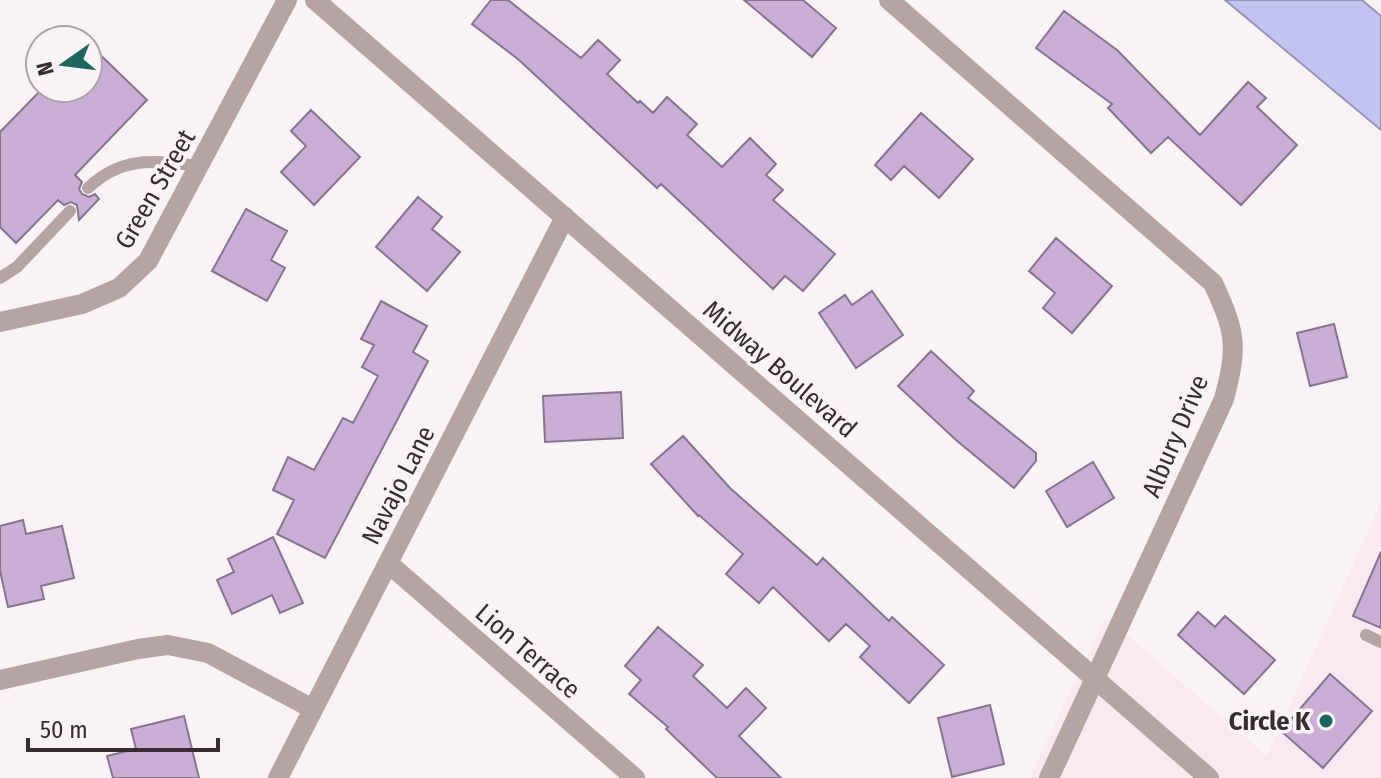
<svg xmlns="http://www.w3.org/2000/svg" width="1381" height="778" font-family="'Fira Sans Condensed',sans-serif">
  <style>
    .built { fill: #fbe9f1 }
    .water { fill: #c1c3f0; stroke: #9895b7; stroke-width: 2 }
    .building { fill: #c9aed6; stroke: #877590; stroke-width: 2 }
    .lines { fill: none; stroke-linecap: round; stroke-linejoin: round }
    .service { stroke: #b5a4a3; stroke-width: 12 }
    .minor { stroke: #b5a4a3; stroke-width: 20 }
    .tertiary { stroke: #b5a4a3; stroke-width: 20 }
    .poi-dot { fill: #1b665f; stroke: #faf3f6; stroke-width: 3 }
    .labels { text-anchor: middle; stroke-width: 7; stroke-linejoin: round; paint-order: stroke }
    .street-label { font-size: 26px; fill: #392b32; stroke: #faf3f6 }
    .poi-label { font-size: 26px; font-weight: bold; fill: #392b32; stroke: #faf3f6; text-anchor: end }
  </style>
  <rect width="100%" height="100%" fill="#faf3f6"/>
  <!-- built -->
  <path class="built" d="M1381,502V778H1029L1106,617L1267,756Z"/>
  <!-- water -->
  <path class="water" d="M1225,0H1362L1381,16V130Z"/>
  <!-- building -->
  <path class="building" d="M491,0H508L581,58L598,40L620,60L607,74L638,103L640,101L653,113L667,97L697,124L687,135L722,167L750,138L776,164L766,175L783,190L773,200L835,254L803,291L785,276L773,289L661,184L657,188L519,60L472,24Z
    M744,0H803L836,28L812,57Z
    M1064,11L1117,50L1200,135L1248,82L1266,98L1257,107L1297,145L1241,205L1168,137L1151,153L1108,108L1112,104L1036,48Z
    M88,43L147,100L75,175L82,182L79,189L82,194L89,197L95,194L99,199L79,220L77,205L71,202L64,205L58,200L16,243L0,227V132L43,88H88Z
    M311,110L360,157L314,205L281,172L306,146L291,131Z
    M921,113L973,159L939,198L904,166L891,180L875,165Z
    M418,197L442,217L432,229L460,252L427,291L376,247Z
    M246,209L287,231L271,260L285,268L267,301L212,271Z
    M1056,238L1112,286L1072,333L1043,308L1055,293L1029,271Z
    M872,291L903,335L856,368L819,313L845,295L852,305Z
    M381,301L427,326L413,352L428,361L325,558L277,534L294,500L273,490L288,457L314,470L343,418L353,423L378,376L362,367L374,345L361,339Z
    M1334,324L1347,377L1310,386L1297,333Z
    M931,351L974,391L968,398L1036,453V461L1014,488L956,440L898,386Z
    M621,392L623,438L545,442L543,396Z
    M683,436L730,488L817,565L823,558L889,621L892,617L944,665L909,703L860,657L870,646L846,624L829,641L773,587L759,603L726,574L743,554L699,515L698,516L651,464Z
    M1093,462L1114,498L1067,527L1046,491Z
    M23,520L26,534L62,526L74,578L41,586L44,599L8,607L0,571V526Z
    M273,537L303,603L280,613L272,595L232,614L217,580L234,572L228,559Z
    M1381,552V628L1353,616Z
    M1198,612L1215,627L1225,616L1275,660L1244,694L1178,635Z
    M658,627L703,665L693,676L727,708L746,688L766,708L739,736L781,778H717L666,729L668,727L629,694L641,680L625,666Z
    M1330,674L1372,711L1323,768L1281,731Z
    M990,705L1004,764L952,777L938,718Z
    M184,716L199,778H113L107,756L136,749L131,729Z"/>
  <g class="lines">
    <!-- service -->
    <path class="service" d="M88,188C123,155 155,161 199,166
      M0,278L17,267L70,211
      M1366,635L1381,642"/>
    <!-- minor -->
    <path class="minor" d="M889,0L1213,283C1236,333 1238,346 1224,399L1049,778
      M0,322L82,304L119,288L148,261L287,0
      M388,563L635,778
      M0,680L138,649L168,645L208,653L313,709
      M278,778L565,217"/>
    <!-- tertiary -->
    <path class="tertiary" d="M315,0L1209,778"/>
  </g>
  <!-- markers -->
  <circle class="poi-dot" cx="1326" cy="721" r="8"/>
  <g class="labels">
    <!-- street labels -->
    <g class="street-label">
      <text transform="translate(155 189) rotate(-60)" y="9">Green Street</text>
      <text transform="translate(780 369) rotate(41)" y="9">Midway Boulevard</text>
      <text transform="translate(1175 436) rotate(-67)" y="9">Albury Drive</text>
      <text transform="translate(398 485) rotate(-63)" y="9">Navajo Lane</text>
      <text transform="translate(528 651) rotate(41)" y="9">Lion Terrace</text>
    </g>
    <!-- poi labels -->
    <g class="poi-label">
      <text x="1310" y="730">Circle K</text>
    </g>
  </g>
  <!-- north arrow -->
  <g transform="translate(64 64) rotate(256)"><circle r="38" fill="#faf3f6" stroke="#ada3a8" stroke-width="2"/>
  <path d="M0-6L14 30L0 20L-14 30Z" fill="#1b665f"/>
  <text y="-12" font-size="22" font-weight="bold" text-anchor="middle" fill="#392b32">N</text>
  </g>
  <!-- scale -->
  <path d="M28 738v12h190v-12" fill="none" stroke="#392b32" stroke-width="4"/>
  <text x="40" y="738" font-size="24" fill="#392b32" stroke="#faf3f6" stroke-width="6" paint-order="stroke">50 m</text>
</svg>
